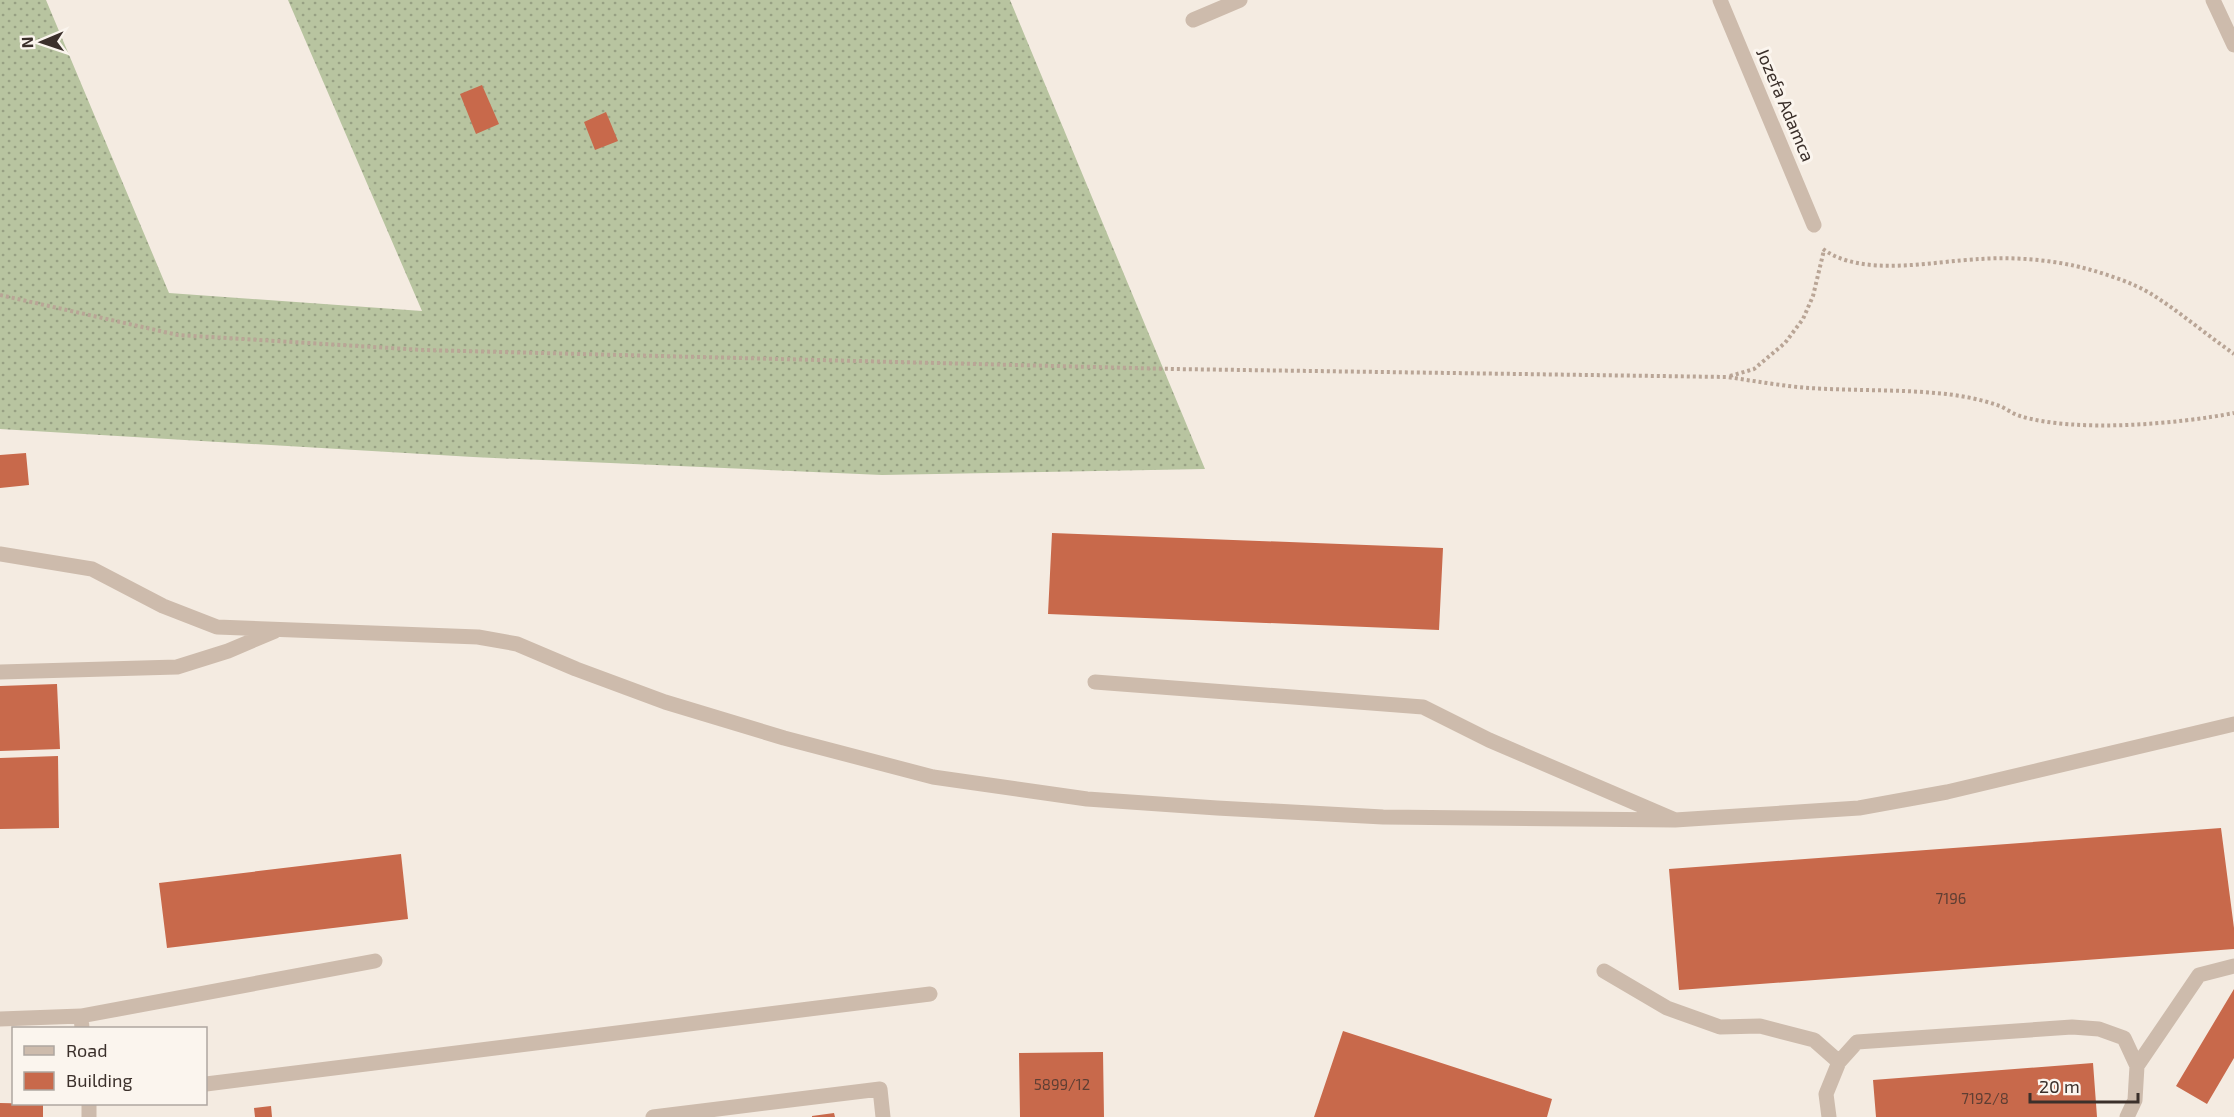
<svg xmlns="http://www.w3.org/2000/svg" width="2234" height="1117" font-family="'Exo 2',sans-serif">
  <style>
    .grass { fill: url(#grass-dots) }
    .building { fill: #c8694b }
    .lines { fill: none; stroke-linecap: round; stroke-linejoin: round }
    .path { stroke: #b9a596; stroke-width: 4; stroke-dasharray: 3 3; stroke-linecap: butt }
    .service { stroke: #cdbbac; stroke-width: 15 }
    .minor { stroke: #cdbbac; stroke-width: 15 }
    .labels { text-anchor: middle; stroke-width: 6; stroke-linejoin: round; paint-order: stroke }
    .number-label { font-size: 15px; fill: #5e3e33 }
    .street-label { font-size: 18px; fill: #3b302b; stroke: #fbf5ee }
  </style>
  <defs>
    <pattern id="grass-dots" width="8" height="8" patternUnits="userSpaceOnUse" patternTransform="scale(1.5)"><rect width="8" height="8" fill="#b8c4a0"/><path d="M2 2h.1M6 6h.1" fill="none" stroke="#97a083" stroke-width="1.8" stroke-linecap="round"/></pattern>
  </defs>
  <rect width="100%" height="100%" fill="#f4ebe1"/>
  <!-- grass -->
  <path class="grass" d="M0,0H46L169,293L422,311L288,0H1010L1205,469L882,475L473,457L0,429Z"/>
  <!-- building -->
  <path class="building" d="M482,85L499,124L476,134L460,94Z
    M606,112L618,141L595,150L584,122Z
    M26,453L29,485L0,488V455Z
    M1052,533L1443,548L1439,630L1048,614Z
    M57,684L60,749L0,751V686Z
    M58,756L59,828L0,829V758Z
    M2221,828L2234,928V949L1679,990L1669,869Z
    M401,854L408,919L167,948L159,883Z
    M2234,989V1058L2207,1104L2176,1086Z
    M1343,1031L1552,1099L1547,1117H1314Z
    M1103,1052L1104,1117H1020L1019,1053Z
    M2093,1063L2097,1117H1876L1873,1080Z
    M0,1103L43,1104V1117H0Z
    M271,1106L272,1117H255L254,1108Z
    M834,1113L835,1117H812V1116Z"/>
  <g class="lines">
    <!-- path -->
    <path class="path" d="M1823,249C1862,278 1934,261 1980,259C2010,257 2041,259 2071,265C2095,270 2133,282 2153,295C2181,313 2207,335 2234,354
      M0,295L178,335L423,350L1174,369L1727,377C1755,381 1782,386 1809,388C1855,391 1901,389 1946,394C1964,396 1983,400 2000,406C2007,409 2013,414 2020,416C2075,433 2178,424 2234,413
      M1730,376L1754,369L1785,343L1803,319L1813,296L1824,250"/>
    <!-- service -->
    <path class="service" d="M0,554L92,569L163,606L217,627L478,637L517,644L576,669L665,702L784,738L933,777L1087,799L1217,808L1383,817L1675,820L1489,740L1423,707L1095,682
      M0,672L177,667L228,651L275,631
      M1675,820L1859,808L1947,792L2234,724
      M1604,971L1667,1008L1720,1027L1760,1026L1814,1040L1839,1062
      M0,1019L81,1016
      M82,1028L81,1016L375,961
      M2137,1066L2199,975L2234,966
      M206,1084L930,994
      M89,1104V1117
      M653,1117L880,1089L883,1117
      M1829,1117L1826,1094L1839,1062L1857,1042L2072,1027L2099,1029L2124,1038L2137,1066L2135,1100L2127,1117"/>
    <!-- minor -->
    <path class="minor" d="M1720,0L1814,225
      M2213,0L2234,45
      M1193,20L1240,0"/>
  </g>
  <g class="labels">
    <!-- number labels -->
    <g class="number-label">
      <text x="1951" y="904">7196</text>
      <text x="1062" y="1090">5899/12</text>
      <text x="1985" y="1104">7192/8</text>
    </g>
    <!-- street labels -->
    <g class="street-label">
      <text transform="translate(1785 105) rotate(67)" y="6">Jozefa Adamca</text>
    </g>
  </g>
  <!-- legend -->
  <rect x="12" y="1027" width="195" height="78" fill="#fbf5ee" stroke="#aea6a0" stroke-width="1.5"/>
  <rect x="24" y="1046" width="30" height="9" fill="#cdbbac" stroke="#aea6a0" stroke-width="1.5"/>
  <text x="66" y="1057" font-size="18" fill="#3b302b">Road</text>
  <rect x="24" y="1072" width="30" height="18" fill="#c8694b" stroke="#aea6a0" stroke-width="1.5"/>
  <text x="66" y="1087" font-size="18" fill="#3b302b">Building</text>
  <!-- north arrow -->
  <g transform="translate(42 42) rotate(268)" stroke="#fbf5ee" stroke-width="4.5" paint-order="stroke">
  <path d="M0-4.5L10 22L0 15L-10 22Z" fill="#3b302b"/>
  <text y="-9" font-size="16" font-weight="bold" text-anchor="middle" fill="#3b302b">N</text>
  </g>
  <!-- scale -->
  <path d="M2030 1093v9h108v-9" fill="none" stroke="#3b302b" stroke-width="3"/>
  <text x="2039" y="1093" font-size="18" fill="#3b302b" stroke="#fbf5ee" stroke-width="4.5" paint-order="stroke">20 m</text>
</svg>
